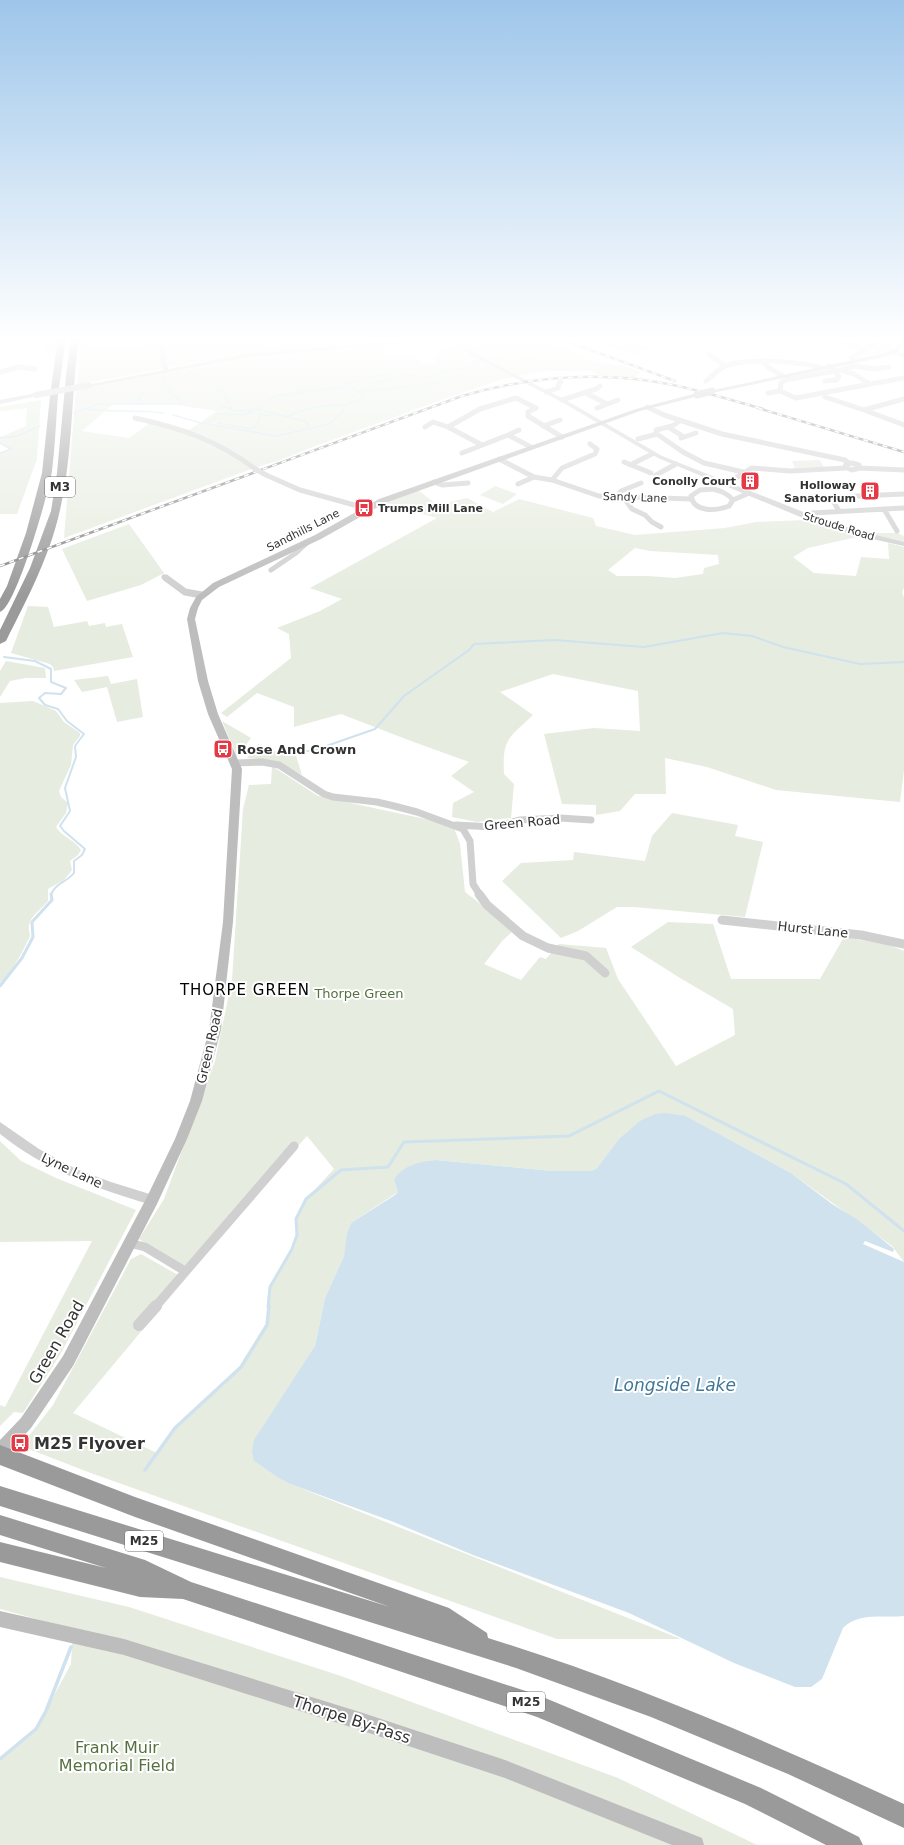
<svg xmlns="http://www.w3.org/2000/svg" width="904" height="1845" font-family="'DejaVu Sans',sans-serif">
  <style>
    .green { fill: #e6ecdf; fill-rule: evenodd }
    .water { fill: #cfe2ee }
    .lines { fill: none; stroke-linecap: round; stroke-linejoin: round }
    .stream-far3 { stroke: #cfe2ee; stroke-width: 1.5 }
    .stream-far2 { stroke: #cfe2ee; stroke-width: 2 }
    .stream-far1 { stroke: #cfe2ee; stroke-width: 3 }
    .stream { stroke: #cfe2ee; stroke-width: 3.5 }
    .minor-far3 { stroke: #d0d0d0; stroke-width: 5 }
    .minor-far2 { stroke: #d0d0d0; stroke-width: 7 }
    .minor-far1 { stroke: #d0d0d0; stroke-width: 9 }
    .minor { stroke: #d0d0d0; stroke-width: 12 }
    .tertiary { fill: #d0d0d0; fill-rule: evenodd }
    .secondary { fill: #bdbdbd; fill-rule: evenodd }
    .motorway { fill: #9a9a9a; fill-rule: evenodd }
    .rail-casing { stroke: #888; stroke-width: 2.5 }
    .rail { stroke: #fff; stroke-width: 1.5; stroke-dasharray: 5; stroke-linecap: butt }
    .minor-bridge { stroke: #d0d0d0; stroke-width: 5 }
    .tertiary-bridge { stroke: #d0d0d0; stroke-width: 6 }
    .secondary-bridge { stroke: #bdbdbd; stroke-width: 7 }
    .labels { text-anchor: middle; stroke-width: 4; stroke-linejoin: round; paint-order: stroke }
    .far-poi-label { font-size: 11px; font-weight: bold; fill: #333; stroke: #fff; text-anchor: end }
    .far-street-label { font-size: 11px; fill: #333; stroke: #fff }
    .shield { fill: #fff; stroke: #707070; stroke-width: 1 }
    .shield-label { font-size: 12px; font-weight: bold; fill: #333 }
    .poi-label { font-size: 13px; font-weight: bold; fill: #333; stroke: #fff; text-anchor: start }
    .street-label { font-size: 13px; fill: #333; stroke: #fff }
    .park-label { font-size: 13px; fill: #56703f; stroke: #fff }
    .quarter-label { font-size: 15px; letter-spacing: 1px; fill: #000; stroke: #fff }
    .near-street-label { font-size: 16px; fill: #333; stroke: #fff }
    .near-poi-label { font-size: 16px; font-weight: bold; fill: #333; stroke: #fff; text-anchor: start }
    .near-park-label { font-size: 16px; fill: #56703f; stroke: #fff }
    .near-water-label { font-size: 17px; font-style: italic; fill: #3f7597; stroke: #fff }
  </style>
  <rect width="100%" height="100%" fill="#fff"/>
  <!-- green -->
  <path class="green" d="M0,338H26L27,342L3,346Z
    M44,338H58L54,353L44,355Z
    M84,338H91L88,347L145,345L153,338H170L171,340L185,338H314L319,343L368,338H419L249,354L165,368L77,385L81,349Z
    M500,338C511,338 526,335 537,338C555,343 602,370 619,364L641,372L635,378L597,375L592,371H547L517,376L500,380L452,396L310,448L278,461L257,467L64,538L76,389L171,370L180,371L253,357L382,347L383,354L387,356L413,354C419,363 427,365 437,363V355L453,344L472,346L500,342ZM112,405H177L217,411L189,430L150,423L129,438L82,431Z
    M567,338H671C657,342 648,350 636,354Z
    M892,338H900L890,351L855,358L871,350H875Z
    M41,400L37,459L17,514H0V453L9,449L0,444V437L26,426L27,408L0,411V407Z
    M820,460L824,467L795,468L792,461Z
    M495,486L517,494L503,504L480,495Z
    M418,490L437,505L467,498L493,512L519,499L593,518L596,526L635,535L725,528L756,522L807,520L857,537L808,548L793,557L814,573L856,576L861,557L889,559L888,543L904,547V588L902,592L904,598V770L900,802L776,790L707,767L665,758L666,794H635L620,811L596,815V805L562,804L544,734L594,728L640,731L638,691L553,674L500,692L533,715C509,738 502,738 504,774L514,784L511,818L477,822L452,817L453,803L474,792L451,776L469,762L411,741L341,714L294,727V707L257,693L227,717L221,713L291,658L289,634L277,628L320,611L342,599L310,588L437,518L384,503ZM635,548L650,551L718,555L719,564L704,568L703,574L675,578L648,576H617L608,570Z
    M129,524L164,573L141,585L87,601L62,549Z
    M839,526L877,533H897L904,536V542L872,536Z
    M28,606L48,607L54,627L87,621L89,626L105,623L106,627L122,624L133,657L54,671L53,667L50,664L11,653Z
    M6,661L45,668L46,678H26L10,681L0,697V671Z
    M108,676L111,684L137,679L143,717L117,722L107,687L82,692L74,680Z
    M33,701L56,711L64,722L80,733V736L73,745L71,765L59,791L61,797L68,803L66,813L56,827C62,837 75,840 81,850L78,855L70,861L72,870L64,880L48,889V901C38,913 25,918 30,936C22,953 13,970 0,983V703Z
    M222,721L251,738L237,757Z
    M258,744L277,752H295L302,775L276,761L247,758Z
    M272,766L318,796L453,825L460,844L465,892L514,930L503,940L484,964L521,980L540,957L546,959L559,944L606,948L618,979L676,1066L735,1035L733,1009L680,978L631,947L668,922L713,924L731,979H820L844,937L889,945L904,951V1262L892,1246L791,1173L686,1116L618,1140L597,1168L591,1171H553L436,1160L427,1161L394,1180L398,1192L351,1223L344,1256L325,1298L315,1346L254,1461L277,1477L290,1484L681,1639H557L88,1472L21,1446L53,1405L131,1259L141,1254L185,1279L73,1413L157,1453L175,1428L241,1367L267,1325L270,1287L292,1249L297,1235L296,1219L306,1199L334,1169L307,1136L185,1271L139,1239L164,1199L215,1061L232,980L243,809L249,785L271,784Z
    M672,813L738,825L735,836L763,842L745,917L634,907H617L578,931L561,938L502,881L521,863L573,860L574,852L645,861L652,836Z
    M0,1141L21,1161L56,1178L136,1210L61,1353L23,1413L14,1412L0,1426V1405L5,1407L92,1241L0,1242Z
    M0,1577L129,1607L341,1676L618,1778L757,1845H0V1758L36,1729L71,1664L73,1629L0,1609Z"/>
  <!-- water -->
  <path class="water" d="M665,1113L686,1116L791,1173L832,1204L858,1220L894,1249L893,1252L865,1241L863,1244L904,1262V1616C884,1618 858,1612 843,1628L822,1679L811,1687H795L734,1663L629,1613L473,1555L391,1521L290,1484L277,1477L254,1461L252,1451L254,1440L315,1346L325,1298L344,1256L347,1234L351,1223L395,1195L398,1192L394,1180C401,1166 422,1161 436,1160L553,1171H591L597,1168L618,1140L640,1121L655,1114Z"/>
  <g class="lines">
    <!-- stream-far3 -->
    <path class="stream-far3" d="M388,338L391,341
      M597,339L601,338
      M331,351L334,361
      M435,357L442,365L437,371L441,372
      M521,358L544,356L569,349
      M441,373L447,372L469,379
      M163,378L170,391L182,403L180,404
      M348,386L345,384L400,370
      M222,390L232,409
      M136,404L143,393
      M221,408L225,407L236,411L258,409L271,398L277,396L348,386L360,392L373,383L390,380L402,373C419,376 430,382 443,370L462,368L486,360L499,358
      M86,409C112,413 137,409 163,413
      M258,409L288,417C304,407 324,405 343,405
      M74,413L99,404H185
      M173,415L201,423L276,436L329,424L342,412L345,405L364,398L360,392L437,383
      M215,416L217,414L243,415L253,412L250,411
      M288,417L307,422L309,426
      M208,422L215,419L214,417
      M218,423L251,429L258,423L261,414L268,416L273,413
      M0,438L17,436L40,426
      M0,443L11,449L0,453"/>
    <!-- stream-far2 -->
    <path class="stream-far2" d="M4,657L35,661L51,669V682L66,688L61,694L45,693L39,698L45,705L58,709L67,721L84,734L75,746L76,757L65,788L70,811L60,826L64,831L85,849L82,855L74,861V873C67,882 54,884 51,895
      M296,751H312L375,729L404,696L469,650L474,644L555,640L644,647L723,633L752,636L783,647L860,664L904,662"/>
    <!-- stream-far1 -->
    <path class="stream-far1" d="M0,986L22,958L33,937L32,922L52,900L51,894
      M268,1307L270,1287L292,1249L297,1235L296,1219L306,1199L341,1170L388,1167L404,1142L569,1136L659,1091L846,1184L904,1231"/>
    <!-- stream -->
    <path class="stream" d="M145,1470L175,1428L241,1367L267,1325L269,1306
      M0,1759L36,1729L46,1711L71,1647"/>
    <!-- minor-far3 -->
    <path class="minor-far3" d="M162,338L163,362L166,370
      M828,338L867,349
      M894,352L904,355
      M709,354L725,366
      M853,361L851,358L883,338
      M763,362L769,368L783,376
      M829,366L835,371
      M840,370L854,374L870,384L796,398L780,391L781,383L785,380Z
      M841,370L854,366L875,369L889,367
      M0,372L19,367L35,369
      M706,381C712,377 716,371 723,367C743,357 800,361 821,368
      M825,381L836,380L839,377L835,371
      M870,384L904,378
      M546,392L558,388L559,383L561,382
      M586,393L607,404
      M768,393L780,391
      M825,397L864,410
      M904,399L864,410L904,425
      M562,400L596,389L600,386
      M647,407L664,415L722,434L845,460L849,463
      M597,408L618,400
      M135,418C181,428 216,440 254,468
      M543,426L560,420
      M425,427L433,422L448,427L482,445
      M448,427L480,409L516,398L536,408L528,412V416L562,437
      M668,427L684,437
      M657,434L656,430L672,426L680,421
      M508,435L519,430
      M681,438L696,433
      M638,439L657,434L683,452L704,463L743,472
      M462,453L508,435L531,447
      M499,459L534,477L552,480L599,496L691,499
      M624,462L651,473
      M852,463L859,465L860,468L852,470L845,467L846,464Z
      M630,465L652,454
      M860,468L904,470
      M266,475L300,490L358,506
      M656,475L676,464
      M552,480L562,468L595,454L597,449L590,444
      M434,482L442,485L468,483
      M518,484L534,477
      M726,484L752,468L790,471L846,468
      M713,489C721,491 727,493 733,500L729,506C716,511 694,513 691,496L700,490Z
      M616,497L621,491L641,483
      M624,498L632,509L645,515L652,522L661,527
      M733,500L749,493
      M884,509L897,531
      M839,511L832,499L834,497L904,494
      M812,513L904,508
      M271,570L296,553L309,541
      M164,577L167,579"/>
    <!-- minor-far2 -->
    <path class="minor-far2" d="M166,578L185,592L202,595
      M235,763L262,762L279,765L324,794L333,797L377,802L394,806L417,812L463,829L470,841L473,884L480,895
      M456,825L493,827L520,820L560,818L591,820"/>
    <!-- minor-far1 -->
    <path class="minor-far1" d="M479,894L487,905L523,936L548,948L586,956L605,973
      M722,920L861,935L904,944
      M129,1243L145,1247L185,1271
      M155,1307L294,1146"/>
    <!-- minor -->
    <path class="minor" d="M139,1325L156,1306"/>
    <!-- tertiary -->
    <path class="tertiary" d="M431,338H450L447,340L251,357L89,387L86,385L251,353Z
      M450,338H456L474,353L564,399L662,456L821,519L859,531L904,542V546L854,535L815,523L658,458L560,401L470,355Z
      M36,393L39,395L38,396L0,404V400Z
      M0,1122L39,1149L76,1169L111,1182L156,1196L158,1200L156,1204L152,1205C97,1189 45,1170 0,1134Z"/>
    <!-- secondary -->
    <path class="secondary" d="M901,338H904C904,348 897,352 889,356L712,393L709,391L885,353L894,349Z
      M697,393L699,394V396L640,411L385,503L321,539L219,587L202,600L198,608L195,619L208,681L218,714L242,769L233,922L221,1030L202,1101L187,1139L157,1204L73,1366L31,1428L5,1456L0,1458V1440L21,1418L63,1356L147,1197L175,1139L190,1101L209,1030L223,922L232,769L208,714L198,681L187,619L190,608L196,597L213,583L315,535L379,499L636,409Z
      M0,1611L124,1639L363,1713L505,1760L702,1838L704,1845H672L505,1778L363,1731L124,1655L0,1627Z"/>
    <!-- motorway -->
    <path class="motorway" d="M58,338H66C63,357 61,376 58,395C56,421 55,446 52,471C49,491 16,608 0,612V599L7,586L26,533L42,473L50,396Z
      M71,338H79C71,395 73,454 60,510C50,556 27,599 6,641L0,644V630L30,568L51,511L57,473L66,376Z
      M0,1445L135,1497L449,1608L487,1633L488,1638C631,1682 769,1742 904,1804V1828L788,1774L651,1717L516,1668L0,1506V1486L390,1607L135,1517L0,1465Z
      M0,1515L145,1560L191,1582L538,1695L761,1788L859,1837L863,1845H826L745,1804L537,1717L183,1599L140,1597L0,1562V1542L106,1568L0,1535Z"/>
    <!-- rail casing -->
    <g class="rail-casing">
      <path id="rail" d="M558,338L675,381
        M758,408L904,452
        M0,566L462,396C528,377 595,371 663,383C697,389 730,400 763,409"/>
    </g>
    <!-- rail -->
    <use href="#rail" class="rail"/>
    <!-- minor-bridge -->
    <path class="minor-bridge" d="M254,468L266,475"/>
    <!-- tertiary-bridge -->
    <path class="tertiary-bridge" d="M36,395L89,385"/>
    <!-- secondary-bridge -->
    <path class="secondary-bridge" d="M697,395L712,391"/>
  </g>
  <!-- sky -->
  <linearGradient id="sky" x2="0" y2="1"><stop stop-color="#9ec6ea"/><stop offset="0.57" stop-color="#fff"/><stop offset="1" stop-color="#fff" stop-opacity="0"/></linearGradient>
  <rect width="904" height="596" fill="url(#sky)"/>
  <!-- icons -->
  <defs>
    <g id="building-square" transform="scale(1)"><rect x="-9" y="-9" width="18" height="18" rx="4" fill="#e63946" stroke="#fff"/><path d="M-4-6H4V6H1V3H-1V6H-4ZM-2.5-4.3h1.7v1.8h-1.7ZM.8-4.3h1.7v1.8H.8ZM-2.5-1h1.7V.8h-1.7ZM.8-1h1.7V.8H.8Z" fill="#fff"/></g>
    <g id="bus-square" transform="scale(1)"><rect x="-9" y="-9" width="18" height="18" rx="4" fill="#e63946" stroke="#fff"/><path d="M-5-6H5V4H4V6H2V4H-2V6H-4V4H-5ZM-3.5-4V0h7V-4ZM-3.5 1.2v1.5H-2V1.2ZM2 1.2v1.5H3.5V1.2Z" fill="#fff"/></g>
  </defs>
  <g fill-rule="evenodd">
    <use href="#building-square" x="750" y="481"/>
    <use href="#building-square" x="870" y="491"/>
    <use href="#bus-square" x="364" y="508"/>
    <use href="#bus-square" x="223" y="749"/>
    <use href="#bus-square" x="20" y="1443"/>
  </g>
  <g class="labels">
    <!-- far-poi labels -->
    <g class="far-poi-label">
      <text x="736" y="485">Conolly Court</text>
      <text x="856" y="489">Holloway<tspan x="856" dy="13">Sanatorium</tspan></text>
      <text x="378" y="512" text-anchor="start">Trumps Mill Lane</text>
    </g>
    <!-- far-street labels -->
    <g class="far-street-label">
      <text transform="translate(635 497) rotate(2)" y="4">Sandy Lane</text>
      <text transform="translate(839 526) rotate(17)" y="4">Stroude Road</text>
      <text transform="translate(303 530) rotate(-27)" y="4">Sandhills Lane</text>
    </g>
    <!-- shield labels -->
    <g class="shield">
      <rect x="45" y="477" width="30" height="20" rx="3"/>
      <rect x="125" y="1531" width="38" height="20" rx="3"/>
      <rect x="507" y="1692" width="38" height="20" rx="3"/>
    </g>
    <g class="shield-label">
      <text x="60" y="491">M3</text>
      <text x="144" y="1545">M25</text>
      <text x="526" y="1706">M25</text>
    </g>
    <!-- poi labels -->
    <g class="poi-label">
      <text x="237" y="754">Rose And Crown</text>
    </g>
    <!-- street labels -->
    <g class="street-label">
      <text transform="translate(522 822) rotate(-5)" y="5">Green Road</text>
      <text transform="translate(813 929) rotate(6)" y="5">Hurst Lane</text>
      <text transform="translate(209 1046) rotate(-77)" y="5">Green Road</text>
      <text transform="translate(72 1170) rotate(25)" y="5">Lyne Lane</text>
    </g>
    <!-- park labels -->
    <g class="park-label">
      <text x="359" y="998">Thorpe Green</text>
    </g>
    <!-- quarter labels -->
    <g class="quarter-label">
      <text x="245" y="995">THORPE GREEN</text>
    </g>
    <!-- near-street labels -->
    <g class="near-street-label">
      <text transform="translate(56 1342) rotate(-60)" y="6">Green Road</text>
      <text transform="translate(352 1719) rotate(18)" y="6">Thorpe By-Pass</text>
    </g>
    <!-- near-poi labels -->
    <g class="near-poi-label">
      <text x="34" y="1449">M25 Flyover</text>
    </g>
    <!-- near-park labels -->
    <g class="near-park-label">
      <text x="117" y="1753">Frank Muir<tspan x="117" dy="18">Memorial Field</tspan></text>
    </g>
    <!-- near-water labels -->
    <g class="near-water-label">
      <text x="675" y="1391">Longside Lake</text>
    </g>
  </g>
</svg>
